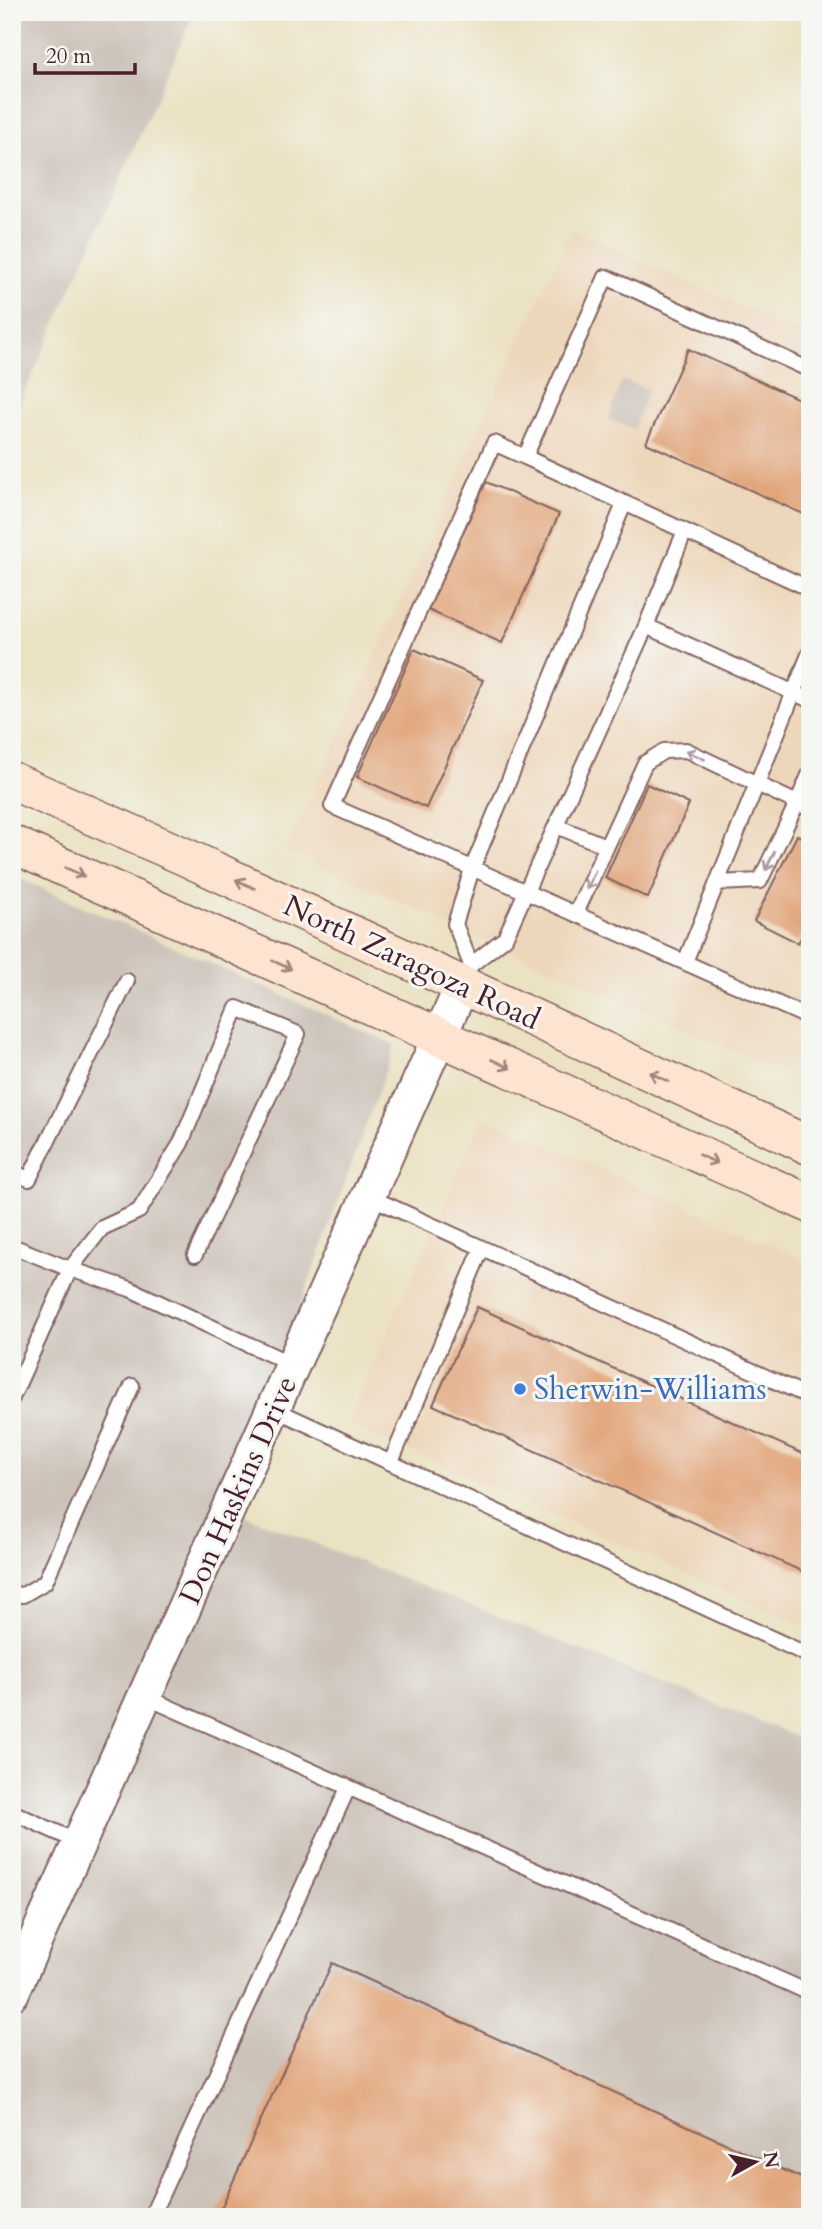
<svg xmlns="http://www.w3.org/2000/svg" width="822" height="2229" font-family="Cardo,serif">
  <style>
    .built { fill: #edd7bb }
    .industrial { fill: #ccc2b9 }
    .building { fill: #e1a67c }
    .lines { fill: none; stroke-linecap: round; stroke-linejoin: round }
    .service-casing { stroke: #826360; stroke-width: 18 }
    .tertiary-casing { stroke: #826360; stroke-width: 37 }
    .secondary-casing { stroke: #826360; stroke-width: 40 }
    .service { stroke: #fff; stroke-width: 14 }
    .tertiary { stroke: #fff; stroke-width: 33 }
    .secondary { stroke: #fde4d0; stroke-width: 37 }
    .oneway { stroke: #ae9aa0 }
    .oneway2 { stroke: #a4827e }
    .shop-dot { fill: #3f7fe0; stroke: #f6f6f2; stroke-width: 2.5 }
    .labels { text-anchor: middle; stroke-width: 6; stroke-linejoin: round; paint-order: stroke }
    .street-label { font-size: 30px; fill: #4a1f2b; stroke: #f6f6f2 }
    .shop-label { font-size: 30px; fill: #366cbe; stroke: #f6f6f2; text-anchor: start }
  </style>
  <rect width="100%" height="100%" fill="#f6f6f2"/>
  <filter id="ink" filterUnits="userSpaceOnUse"><feTurbulence type="fractalNoise" baseFrequency=".0143" numOctaves="2"/><feDisplacementMap in="SourceGraphic" scale="14" xChannelSelector="R" yChannelSelector="G"/><feConvolveMatrix kernelMatrix="1 2 1 2 8 2 1 2 1" color-interpolation-filters="sRGB"/></filter>
  <filter id="wash" filterUnits="userSpaceOnUse"><feTurbulence type="fractalNoise" baseFrequency=".00686" numOctaves="4" result="noise"/><feDisplacementMap in="SourceGraphic" scale="28" xChannelSelector="R" yChannelSelector="G"/><feGaussianBlur stdDeviation="1.57" result="paint"/><feColorMatrix in="noise" values="0 0 0 0 0 0 0 0 0 0 0 0 0 0 0 0 0 1.4 0 .05"/><feComposite in="paint" operator="in"/></filter>
  <g filter="url(#wash)">
    <rect width="100%" height="100%" fill="#ebe2c3"/>
    <!-- built -->
    <path class="built" d="M571,228L810,337V1085L286,851Z
      M483,1116L810,1262V1629L347,1423Z"/>
    <!-- industrial -->
    <path class="industrial" d="M12,12H195L12,421Z
      M622,380L648,389L634,429L608,420Z
      M12,875L395,1045L227,1508L810,1742V2217H12Z"/>
    <g id="blocks">
      <!-- building -->
      <path class="building" d="M688,349L810,404V517L646,443Z
        M486,482L559,514L502,643L428,610Z
        M414,649L483,680L426,808L357,777Z
        M647,784L689,804L648,898L605,878Z
        M797,835L810,841V920L798,943L754,921Z
        M477,1307L810,1457V1575L433,1405Z
        M332,1963L810,2182V2217H217Z"/>
    </g>
  </g>
  <g filter="url(#ink)">
    <use href="#blocks" fill-opacity="0" stroke="#826360" stroke-width="2"/>
    <g class="lines">
      <!-- service casing -->
      <g class="service-casing">
        <path id="service" d="M810,370L606,277L525,457L810,589
          M525,457L494,443L332,806L810,1018
          M646,626L810,700
          M556,826L606,846
          M718,883L760,881L797,803L810,809
          M576,913L645,763L664,751L686,750L797,803L810,773
          M685,962L810,652
          M471,965L455,924L472,869L624,504
          M463,983L471,965L505,938L646,626L684,533
          M12,1172L29,1179L127,981
          M370,1197L810,1397
          M12,1246L70,1269L102,1228L139,1211L181,1143L237,1008L298,1034L195,1255
          M12,1398L70,1269L130,1289L293,1365
          M274,1409L810,1656
          M391,1462L482,1248
          M12,1594L23,1595L45,1582L132,1386
          M146,1697L810,1993
          M12,1812L80,1843
          M151,2217L348,1788"/>
      </g>
      <!-- tertiary casing -->
      <g class="tertiary-casing">
        <path id="tertiary" d="M12,1993L462,986"/>
      </g>
      <!-- secondary casing -->
      <g class="secondary-casing">
        <path id="secondary" d="M12,781L181,855L810,1146
          M12,844L810,1204"/>
      </g>
      <!-- service -->
      <use href="#service" class="service"/>
      <!-- tertiary -->
      <use href="#tertiary" class="tertiary"/>
      <!-- secondary -->
      <use href="#secondary" class="secondary"/>
    </g>
    <!-- one-way arrows -->
    <defs><path id="oneway-shaft" d="M-6 0H5M1.5-3L5.5 0L1.5 3" fill="none" stroke-width="1.6" stroke-linecap="round" stroke-linejoin="round" transform="scale(1.75)"/></defs>
    <g class="oneway">
      <use href="#oneway-shaft" transform="translate(695 755) rotate(-156)"/>
      <use href="#oneway-shaft" transform="translate(770 861) rotate(116)"/>
      <use href="#oneway-shaft" transform="translate(591 880) rotate(115)"/>
    </g>
    <g class="oneway2">
      <use href="#oneway-shaft" transform="translate(75 872) rotate(24)"/>
      <use href="#oneway-shaft" transform="translate(245 884) rotate(-155)"/>
      <use href="#oneway-shaft" transform="translate(282 965) rotate(24)"/>
      <use href="#oneway-shaft" transform="translate(501 1064) rotate(25)"/>
      <use href="#oneway-shaft" transform="translate(659 1077) rotate(-155)"/>
      <use href="#oneway-shaft" transform="translate(708 1159) rotate(24)"/>
    </g>
  </g>
  <!-- markers -->
  <circle class="shop-dot" cx="520" cy="1389" r="7"/>
  <g class="labels">
    <!-- street labels -->
    <g class="street-label">
      <text transform="translate(412 962) rotate(25)" y="10">North Zaragoza Road</text>
      <text transform="translate(238 1490) rotate(-66)" y="10">Don Haskins Drive</text>
    </g>
    <!-- shop labels -->
    <g class="shop-label">
      <text x="534" y="1399">Sherwin-Williams</text>
    </g>
  </g>
  <!-- margin -->
  <rect width="822" height="2229" fill="none" stroke="#f6f6f2" stroke-width="42"/>
  <!-- north arrow -->
  <g transform="translate(755 2162) rotate(82)" stroke="#f6f6f2" stroke-width="5" paint-order="stroke">
  <path d="M0-5L12 26L0 18L-12 26Z" fill="#4a1f2b"/>
  <text y="-10" font-size="19" font-weight="bold" text-anchor="middle" fill="#4a1f2b">N</text>
  </g>
  <!-- scale -->
  <path d="M35 63v10h100v-10" fill="none" stroke="#4a1f2b" stroke-width="3.5"/>
  <text x="46" y="63" font-size="21" fill="#4a1f2b" stroke="#f6f6f2" stroke-width="5" paint-order="stroke">20 m</text>
</svg>
